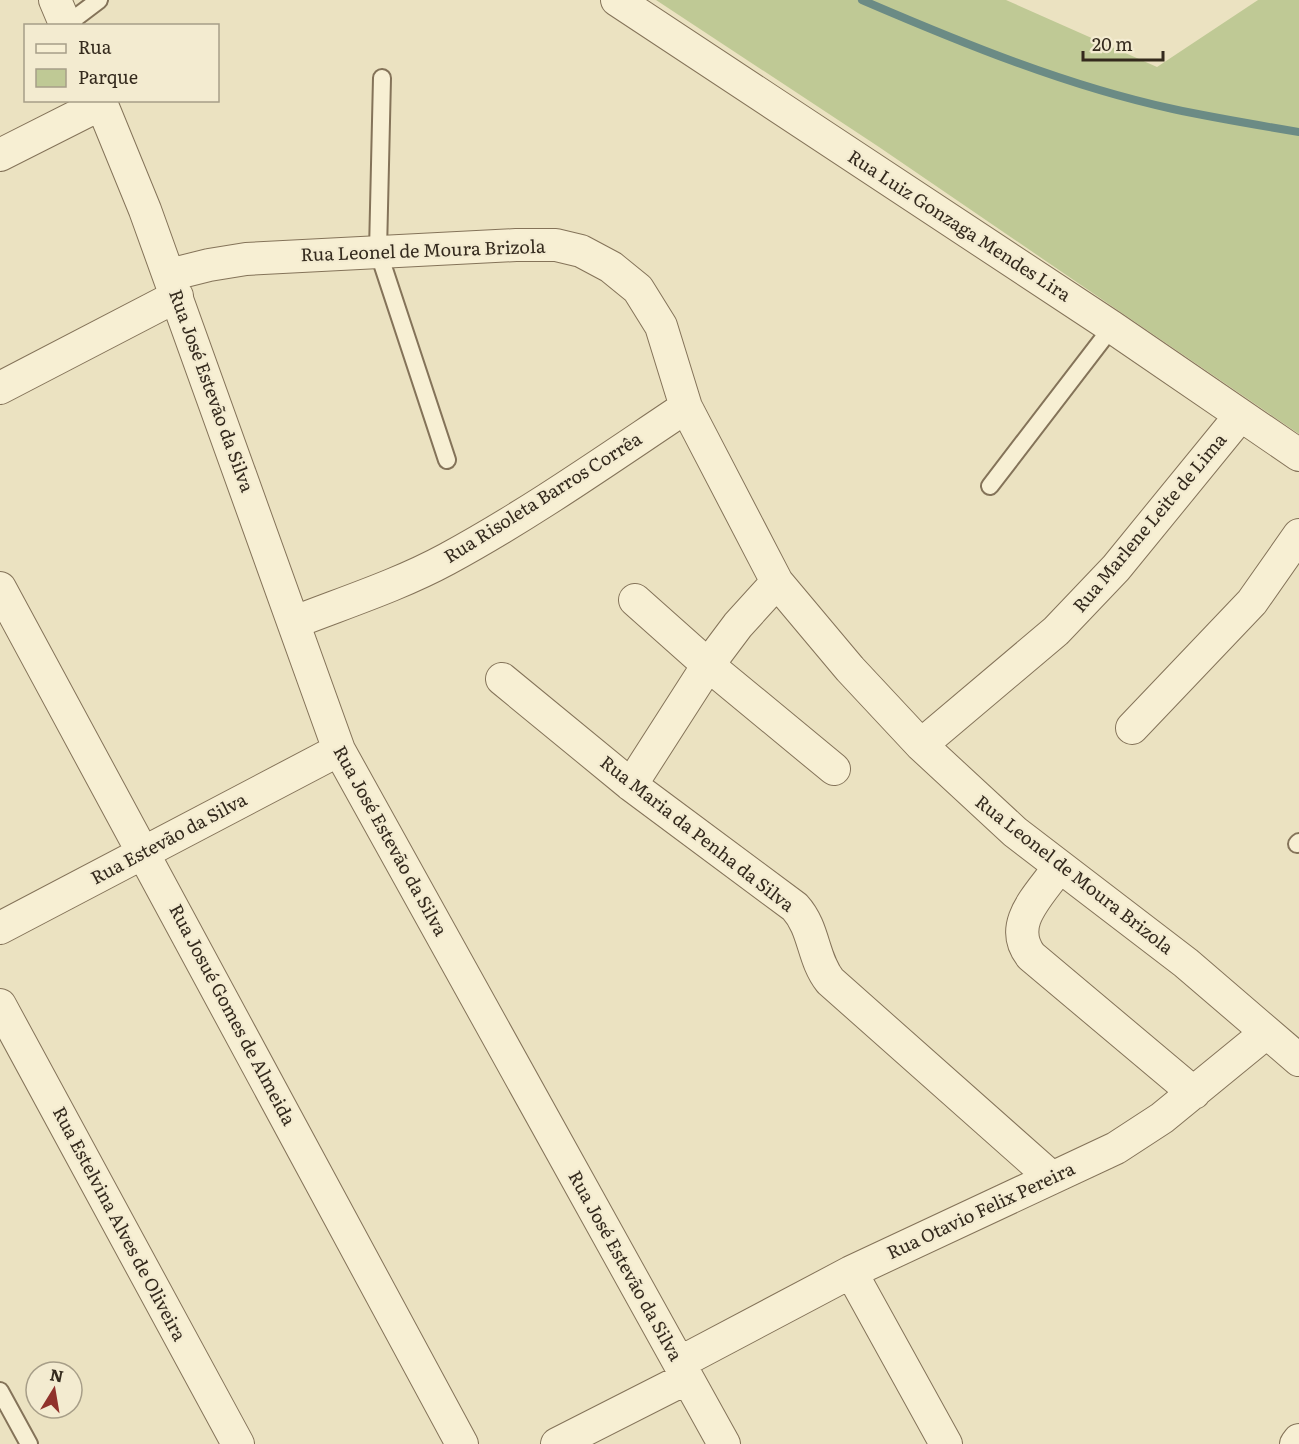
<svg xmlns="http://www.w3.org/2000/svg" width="1299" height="1444" font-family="Literata,serif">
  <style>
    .green { fill: #bfc995 }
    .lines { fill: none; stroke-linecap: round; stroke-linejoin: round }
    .stream { stroke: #6b8b85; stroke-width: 8 }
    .lane-casing { stroke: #847359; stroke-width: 20 }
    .street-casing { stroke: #847359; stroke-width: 34 }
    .lane { stroke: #f7efd3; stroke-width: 16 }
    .street { stroke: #f7efd3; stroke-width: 32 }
    .labels { text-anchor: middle; stroke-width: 4.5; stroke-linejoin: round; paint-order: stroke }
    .street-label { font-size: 18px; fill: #342a1d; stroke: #f3ebd0 }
  </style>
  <rect width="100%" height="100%" fill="#ebe2c1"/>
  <!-- green -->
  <path class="green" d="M656,0H1006L1157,67L1258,0H1299V434L879,147Z"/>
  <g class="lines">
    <!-- stream -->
    <path class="stream" d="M862,0C962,43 1067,86 1173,109C1215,118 1257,125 1299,132"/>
    <!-- lane casing -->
    <g class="lane-casing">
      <path id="lane" d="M66,25L99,0
        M382,78L378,251L447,460
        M990,486L1112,327
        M1297,844L1299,842
        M0,1391L29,1444"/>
    </g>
    <!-- street casing -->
    <g class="street-casing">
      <path id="street" d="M55,0L66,26
        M617,0L1112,327L1299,455
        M100,100L145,210L339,750L724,1444
        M0,155L101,104
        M169,275L209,265L246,259L516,245H556L581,251L611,267L638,289L661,326L686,407L777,582L850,669L921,745L1015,832L1186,963L1299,1060
        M0,388L177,296
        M0,588L462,1444
        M635,600L708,665L834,769
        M295,622C346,602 399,585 447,559C530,514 608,459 686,407
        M502,679L631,785L795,907C815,929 812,958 830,981L1052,1178
        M1132,728L1252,602L1299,535
        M921,745L1056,631L1116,568L1240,416
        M631,785L708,665L738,625L777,582
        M1059,867C1040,895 1006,924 1031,956L1194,1093
        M0,928L339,750
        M0,1005L238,1444
        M851,1272L946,1444
        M679,1363L851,1272L1116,1148L1162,1118L1266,1033
        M557,1444L687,1378
        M1296,1444L1299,1440"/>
    </g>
    <!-- lane -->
    <use href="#lane" class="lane"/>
    <!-- street -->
    <use href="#street" class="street"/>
  </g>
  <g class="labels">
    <!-- street labels -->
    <g class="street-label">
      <text transform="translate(959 226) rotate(33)" y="6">Rua Luiz Gonzaga Mendes Lira</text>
      <text transform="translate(423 251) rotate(-2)" y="6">Rua Leonel de Moura Brizola</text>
      <text transform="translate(211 391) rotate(70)" y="6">Rua José Estevão da Silva</text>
      <text transform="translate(543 498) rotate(-32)" y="6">Rua Risoleta Barros Corrêa</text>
      <text transform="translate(1150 523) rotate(-50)" y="6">Rua Marlene Leite de Lima</text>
      <text transform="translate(697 834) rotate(38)" y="6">Rua Maria da Penha da Silva</text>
      <text transform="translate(169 839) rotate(-28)" y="6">Rua Estevão da Silva</text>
      <text transform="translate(390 841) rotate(61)" y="6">Rua José Estevão da Silva</text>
      <text transform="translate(1074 875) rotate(38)" y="6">Rua Leonel de Moura Brizola</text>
      <text transform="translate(232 1015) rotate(62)" y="6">Rua Josué Gomes de Almeida</text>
      <text transform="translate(981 1211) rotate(-25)" y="6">Rua Otavio Felix Pereira</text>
      <text transform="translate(119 1224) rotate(62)" y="6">Rua Estelvina Alves de Oliveira</text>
      <text transform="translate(625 1266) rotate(61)" y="6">Rua José Estevão da Silva</text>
    </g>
  </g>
  <!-- legend -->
  <rect x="24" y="24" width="195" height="78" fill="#f3ebd0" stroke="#a79e88" stroke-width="1.5"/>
  <rect x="36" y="44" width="30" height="9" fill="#f7efd3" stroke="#a79e88" stroke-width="1.5"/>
  <text x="78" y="54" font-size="18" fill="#342a1d">Rua</text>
  <rect x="36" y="69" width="30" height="18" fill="#bfc995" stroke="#a79e88" stroke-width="1.5"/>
  <text x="78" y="84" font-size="18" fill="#342a1d">Parque</text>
  <!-- north arrow -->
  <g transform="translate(54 1390) rotate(11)"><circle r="28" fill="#f3ebd0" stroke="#a79e88" stroke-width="1.5"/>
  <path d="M0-4.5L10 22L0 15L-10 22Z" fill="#90322c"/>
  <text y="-9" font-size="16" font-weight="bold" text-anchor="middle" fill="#342a1d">N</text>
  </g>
  <!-- scale -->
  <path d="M1083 51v9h80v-9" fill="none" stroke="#342a1d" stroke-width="3"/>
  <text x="1092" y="51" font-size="18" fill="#342a1d" stroke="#f3ebd0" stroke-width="4.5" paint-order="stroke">20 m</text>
</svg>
